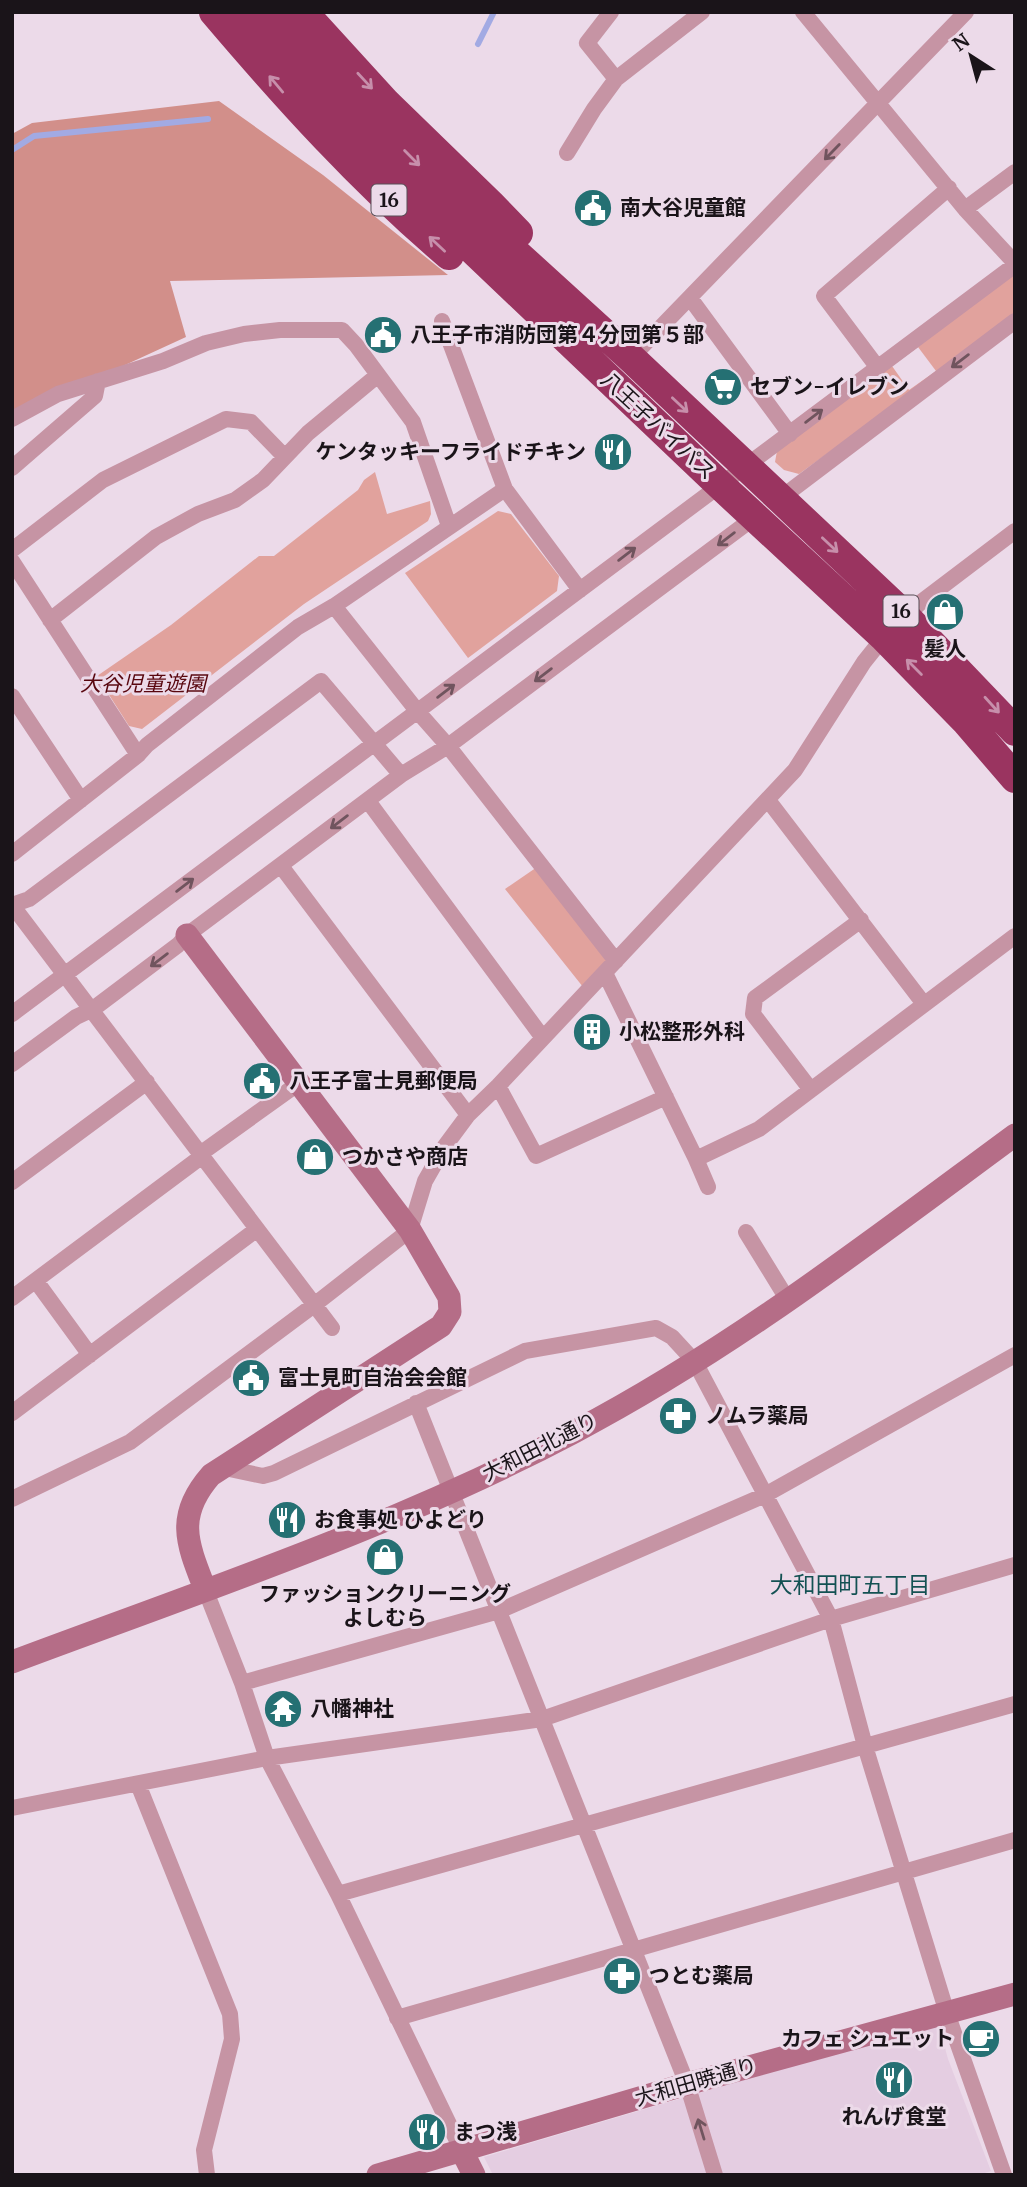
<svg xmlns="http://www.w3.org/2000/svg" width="1027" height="2187" font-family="Merriweather,'Noto Sans JP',serif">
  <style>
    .built { fill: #e4cde1 }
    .green { fill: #e1a29d; fill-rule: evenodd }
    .forest { fill: #d28f8a }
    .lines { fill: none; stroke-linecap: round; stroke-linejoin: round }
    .stream { stroke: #a2aae3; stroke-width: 6 }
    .street { stroke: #c694a4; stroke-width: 16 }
    .secondary { stroke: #b56d87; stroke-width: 23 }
    .highway { stroke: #9a3460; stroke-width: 30 }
    .oneway { stroke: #c78fab }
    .oneway2 { stroke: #70545e }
    .labels { text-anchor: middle; stroke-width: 6; stroke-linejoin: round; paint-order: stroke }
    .shield { fill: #ecdae9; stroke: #594f57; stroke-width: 2 }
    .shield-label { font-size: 19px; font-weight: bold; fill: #1a1419 }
    .poi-label { font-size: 21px; font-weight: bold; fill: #1a1419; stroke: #ecdae9; text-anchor: start }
    .street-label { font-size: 21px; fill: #1a1419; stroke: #ecdae9 }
    .park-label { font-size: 21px; font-style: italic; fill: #58060e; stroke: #ecdae9 }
    .neighbourhood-label { font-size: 23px; fill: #135153; stroke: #ecdae9 }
  </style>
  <rect width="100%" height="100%" fill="#ecdae9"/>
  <!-- built -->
  <path class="built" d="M938,2022L948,2059L991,2171L979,2175H493L484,2157Z"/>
  <!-- green -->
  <path class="green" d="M1015,272V318L799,474L784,470L775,462L777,451ZM918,347L936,371L909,390L892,366Z
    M375,472L387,514L430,501L431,514L428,521L304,604L142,729L129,726L97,676L171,625L259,556H274L358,490L364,480Z
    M498,511L511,514L559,576L557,591L468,658L405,573Z
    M540,865L616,961L587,992L505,889Z"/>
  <!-- forest -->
  <path class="forest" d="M219,101L323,175L448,275L170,281L186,337L12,417V134L32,123Z"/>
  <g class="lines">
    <!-- stream -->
    <path class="stream" d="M478,44L494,12
      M12,150L34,136L208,119"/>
    <!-- street -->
    <path class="street" d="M611,12L587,43L616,79
      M803,12L965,209L1015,263
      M567,153L594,109L616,79L702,12
      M965,209L1015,172
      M690,298L790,434
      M442,321L505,489L580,590
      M631,358L966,12
      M878,368L824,296L949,188
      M12,419L58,394L163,361L206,343L244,334L280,330H342L356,345L413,422L449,526
      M12,468L95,396L98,381
      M777,501L1015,321
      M12,550L103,480L226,419L251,422L285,457
      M12,561L138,755
      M334,606L418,712L448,746L616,961
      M50,620L156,537L198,514L235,500L263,480L308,433L378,375
      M12,696L81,800
      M768,800L924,1004
      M368,801L543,1038
      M12,854L138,755L147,745L298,627L334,606L505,489
      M281,866L468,1115
      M12,905L332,1328
      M12,905L29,899L321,681L401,775
      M605,973L696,1159L759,1129L1015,936
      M12,1014L1015,265
      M12,1064L76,1017L93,1009L178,945L187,935L401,775L448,746L759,514
      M498,1086L536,1156L666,1097
      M811,1090L753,1014L755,998L861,920
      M200,1154L299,1083
      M696,1159L708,1187
      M12,1182L147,1082
      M746,1232L789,1302
      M36,1281L90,1355
      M12,1298L201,1157
      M416,1403L687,2084L715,2175
      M12,1413L256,1230
      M220,1467L263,1476L274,1473L525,1351L656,1328L672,1337L695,1362L831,1619L865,1746L947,2013L1004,2175
      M12,1499L130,1442L314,1305L410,1230L425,1181L445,1146L468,1115L498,1086L795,770L864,662L884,637L920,603L1015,531
      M205,1589L242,1683L267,1758L338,1894L462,2151
      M242,1683L499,1611L765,1495L1015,1355
      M138,1784L230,2014L232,2039L204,2150L207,2175
      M12,1808L267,1758L542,1719L831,1619L1015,1565
      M338,1894L1015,1704
      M397,2018L1015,1840"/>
    <!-- secondary -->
    <path class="secondary" d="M187,935L410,1230L449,1297L450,1312L441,1326L211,1475C175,1516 187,1543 205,1589
      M12,1662C201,1591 395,1527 574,1432C732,1349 871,1241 1015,1135
      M462,2151L474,2175
      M378,2175L687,2084L1015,1994"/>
    <!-- highway -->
    <path class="highway" d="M214,12C287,98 363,182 449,255
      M243,12L295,72L384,165L719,484L884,637L966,721L1015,778
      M276,12L363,110L423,169L631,358L905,616L1015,731
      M303,12L386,103L490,204L518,233"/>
  </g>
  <!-- one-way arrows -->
  <defs><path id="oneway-shaft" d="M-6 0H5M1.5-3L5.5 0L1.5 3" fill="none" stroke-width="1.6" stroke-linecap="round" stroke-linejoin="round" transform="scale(1.75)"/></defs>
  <g class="oneway">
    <use href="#oneway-shaft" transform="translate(365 81) rotate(47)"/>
    <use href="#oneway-shaft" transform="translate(276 84) rotate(-130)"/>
    <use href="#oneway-shaft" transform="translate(412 158) rotate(45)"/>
    <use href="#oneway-shaft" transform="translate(437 244) rotate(-137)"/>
    <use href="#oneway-shaft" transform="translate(680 405) rotate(43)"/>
    <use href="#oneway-shaft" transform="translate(830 545) rotate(43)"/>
    <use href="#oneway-shaft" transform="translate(914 667) rotate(-135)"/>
    <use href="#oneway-shaft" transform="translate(992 705) rotate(48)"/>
  </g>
  <g class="oneway2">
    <use href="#oneway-shaft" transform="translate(832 152) rotate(134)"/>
    <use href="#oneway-shaft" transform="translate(960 361) rotate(143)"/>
    <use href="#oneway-shaft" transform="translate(814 416) rotate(-37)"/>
    <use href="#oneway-shaft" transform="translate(726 539) rotate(143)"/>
    <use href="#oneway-shaft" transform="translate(627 554) rotate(-37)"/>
    <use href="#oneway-shaft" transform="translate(543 675) rotate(143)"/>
    <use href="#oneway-shaft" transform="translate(446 691) rotate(-37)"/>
    <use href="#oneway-shaft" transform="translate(339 822) rotate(143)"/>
    <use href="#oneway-shaft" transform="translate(185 885) rotate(-37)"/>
    <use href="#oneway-shaft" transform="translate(159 960) rotate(143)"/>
    <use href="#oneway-shaft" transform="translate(701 2129) rotate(-107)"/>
  </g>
  <!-- icons -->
  <defs>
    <g id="civic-disc" transform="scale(2.0125)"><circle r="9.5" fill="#257073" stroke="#ecdae9"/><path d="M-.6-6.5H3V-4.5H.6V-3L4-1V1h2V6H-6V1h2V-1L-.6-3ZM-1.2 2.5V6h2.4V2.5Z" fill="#fff"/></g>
    <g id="supermarket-disc" transform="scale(2.0125)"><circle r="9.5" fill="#257073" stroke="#ecdae9"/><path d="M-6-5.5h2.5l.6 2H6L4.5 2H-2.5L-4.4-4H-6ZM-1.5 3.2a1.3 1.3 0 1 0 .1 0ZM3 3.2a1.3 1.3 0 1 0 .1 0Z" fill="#fff"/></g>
    <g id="restaurant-disc" transform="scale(2.0125)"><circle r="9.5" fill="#257073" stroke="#ecdae9"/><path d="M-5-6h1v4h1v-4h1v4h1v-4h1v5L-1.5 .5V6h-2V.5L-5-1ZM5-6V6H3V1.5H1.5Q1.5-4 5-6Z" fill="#fff"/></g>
    <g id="shop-disc" transform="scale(2.0125)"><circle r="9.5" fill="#257073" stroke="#ecdae9"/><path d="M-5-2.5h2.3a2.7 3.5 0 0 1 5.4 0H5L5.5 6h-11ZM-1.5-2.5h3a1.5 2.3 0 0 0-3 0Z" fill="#fff"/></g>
    <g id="building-disc" transform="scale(2.0125)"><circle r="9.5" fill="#257073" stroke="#ecdae9"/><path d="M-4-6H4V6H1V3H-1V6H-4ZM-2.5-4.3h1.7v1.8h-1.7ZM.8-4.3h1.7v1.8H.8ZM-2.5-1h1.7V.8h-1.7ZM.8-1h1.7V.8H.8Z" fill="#fff"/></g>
    <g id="pharmacy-disc" transform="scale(2.0125)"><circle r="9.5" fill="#257073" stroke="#ecdae9"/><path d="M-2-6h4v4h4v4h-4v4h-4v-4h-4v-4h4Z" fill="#fff"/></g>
    <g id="temple-disc" transform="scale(2.0125)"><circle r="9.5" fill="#257073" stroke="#ecdae9"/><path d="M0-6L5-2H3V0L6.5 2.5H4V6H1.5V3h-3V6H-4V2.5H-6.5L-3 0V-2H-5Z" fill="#fff"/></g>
    <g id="cafe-disc" transform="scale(2.0125)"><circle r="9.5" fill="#257073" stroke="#ecdae9"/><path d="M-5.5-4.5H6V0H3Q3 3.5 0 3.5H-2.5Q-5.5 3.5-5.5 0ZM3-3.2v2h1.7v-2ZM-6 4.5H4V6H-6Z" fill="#fff"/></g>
  </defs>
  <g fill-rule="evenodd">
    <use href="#civic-disc" x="593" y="208"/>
    <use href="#civic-disc" x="383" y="335"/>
    <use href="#supermarket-disc" x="723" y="387"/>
    <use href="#restaurant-disc" x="613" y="452"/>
    <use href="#shop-disc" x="945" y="612"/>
    <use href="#building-disc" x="592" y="1032"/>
    <use href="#civic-disc" x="262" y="1081"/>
    <use href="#shop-disc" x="315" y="1157"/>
    <use href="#civic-disc" x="251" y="1378"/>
    <use href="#pharmacy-disc" x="678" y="1416"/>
    <use href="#restaurant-disc" x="287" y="1520"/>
    <use href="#shop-disc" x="385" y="1557"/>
    <use href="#temple-disc" x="283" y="1709"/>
    <use href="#pharmacy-disc" x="622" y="1976"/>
    <use href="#cafe-disc" x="981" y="2039"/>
    <use href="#restaurant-disc" x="894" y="2080"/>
    <use href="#restaurant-disc" x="427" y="2132"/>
  </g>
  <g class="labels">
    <!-- shield labels -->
    <g class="shield">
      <rect x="371.5" y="184.5" width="35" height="31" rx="5"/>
      <rect x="883.5" y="595.5" width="35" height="31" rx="5"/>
    </g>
    <g class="shield-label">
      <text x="389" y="207">16</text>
      <text x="901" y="618">16</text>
    </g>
    <!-- poi labels -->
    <g class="poi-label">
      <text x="620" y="215">南大谷児童館</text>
      <text x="410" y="342">八王子市消防団第４分団第５部</text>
      <text x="750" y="394">セブン-イレブン</text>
      <text x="586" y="459" text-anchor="end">ケンタッキーフライドチキン</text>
      <text x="945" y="656" text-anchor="middle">髪人</text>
      <text x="619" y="1039">小松整形外科</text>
      <text x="289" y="1088">八王子富士見郵便局</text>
      <text x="342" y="1164">つかさや商店</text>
      <text x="278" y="1385">富士見町自治会会館</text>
      <text x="705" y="1423">ノムラ薬局</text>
      <text x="314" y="1527">お食事処 ひよどり</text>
      <text x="385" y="1601" text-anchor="middle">ファッションクリーニング<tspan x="385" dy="24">よしむら</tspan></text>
      <text x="310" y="1716">八幡神社</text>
      <text x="649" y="1983">つとむ薬局</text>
      <text x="954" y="2046" text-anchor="end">カフェ シュエット</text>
      <text x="894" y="2124" text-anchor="middle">れんげ食堂</text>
      <text x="454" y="2139">まつ浅</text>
    </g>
    <!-- street labels -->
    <g class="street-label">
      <text transform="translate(658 426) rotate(43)" y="7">八王子バイパス</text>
      <text transform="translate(540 1447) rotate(-27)" y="7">大和田北通り</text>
      <text transform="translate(696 2082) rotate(-16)" y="7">大和田暁通り</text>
    </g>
    <!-- park labels -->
    <g class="park-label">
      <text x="143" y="691">大谷児童遊園</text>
    </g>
    <!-- neighbourhood labels -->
    <g class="neighbourhood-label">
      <text x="850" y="1593">大和田町五丁目</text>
    </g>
  </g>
  <!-- border -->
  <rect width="1027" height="2187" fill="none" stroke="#1a1419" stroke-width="28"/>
  <!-- north arrow -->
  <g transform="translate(971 56) rotate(324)" stroke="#ecdae9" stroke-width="5" paint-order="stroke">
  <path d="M0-5L12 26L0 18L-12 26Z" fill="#1a1419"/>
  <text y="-10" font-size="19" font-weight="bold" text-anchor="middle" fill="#1a1419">N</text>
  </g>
</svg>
